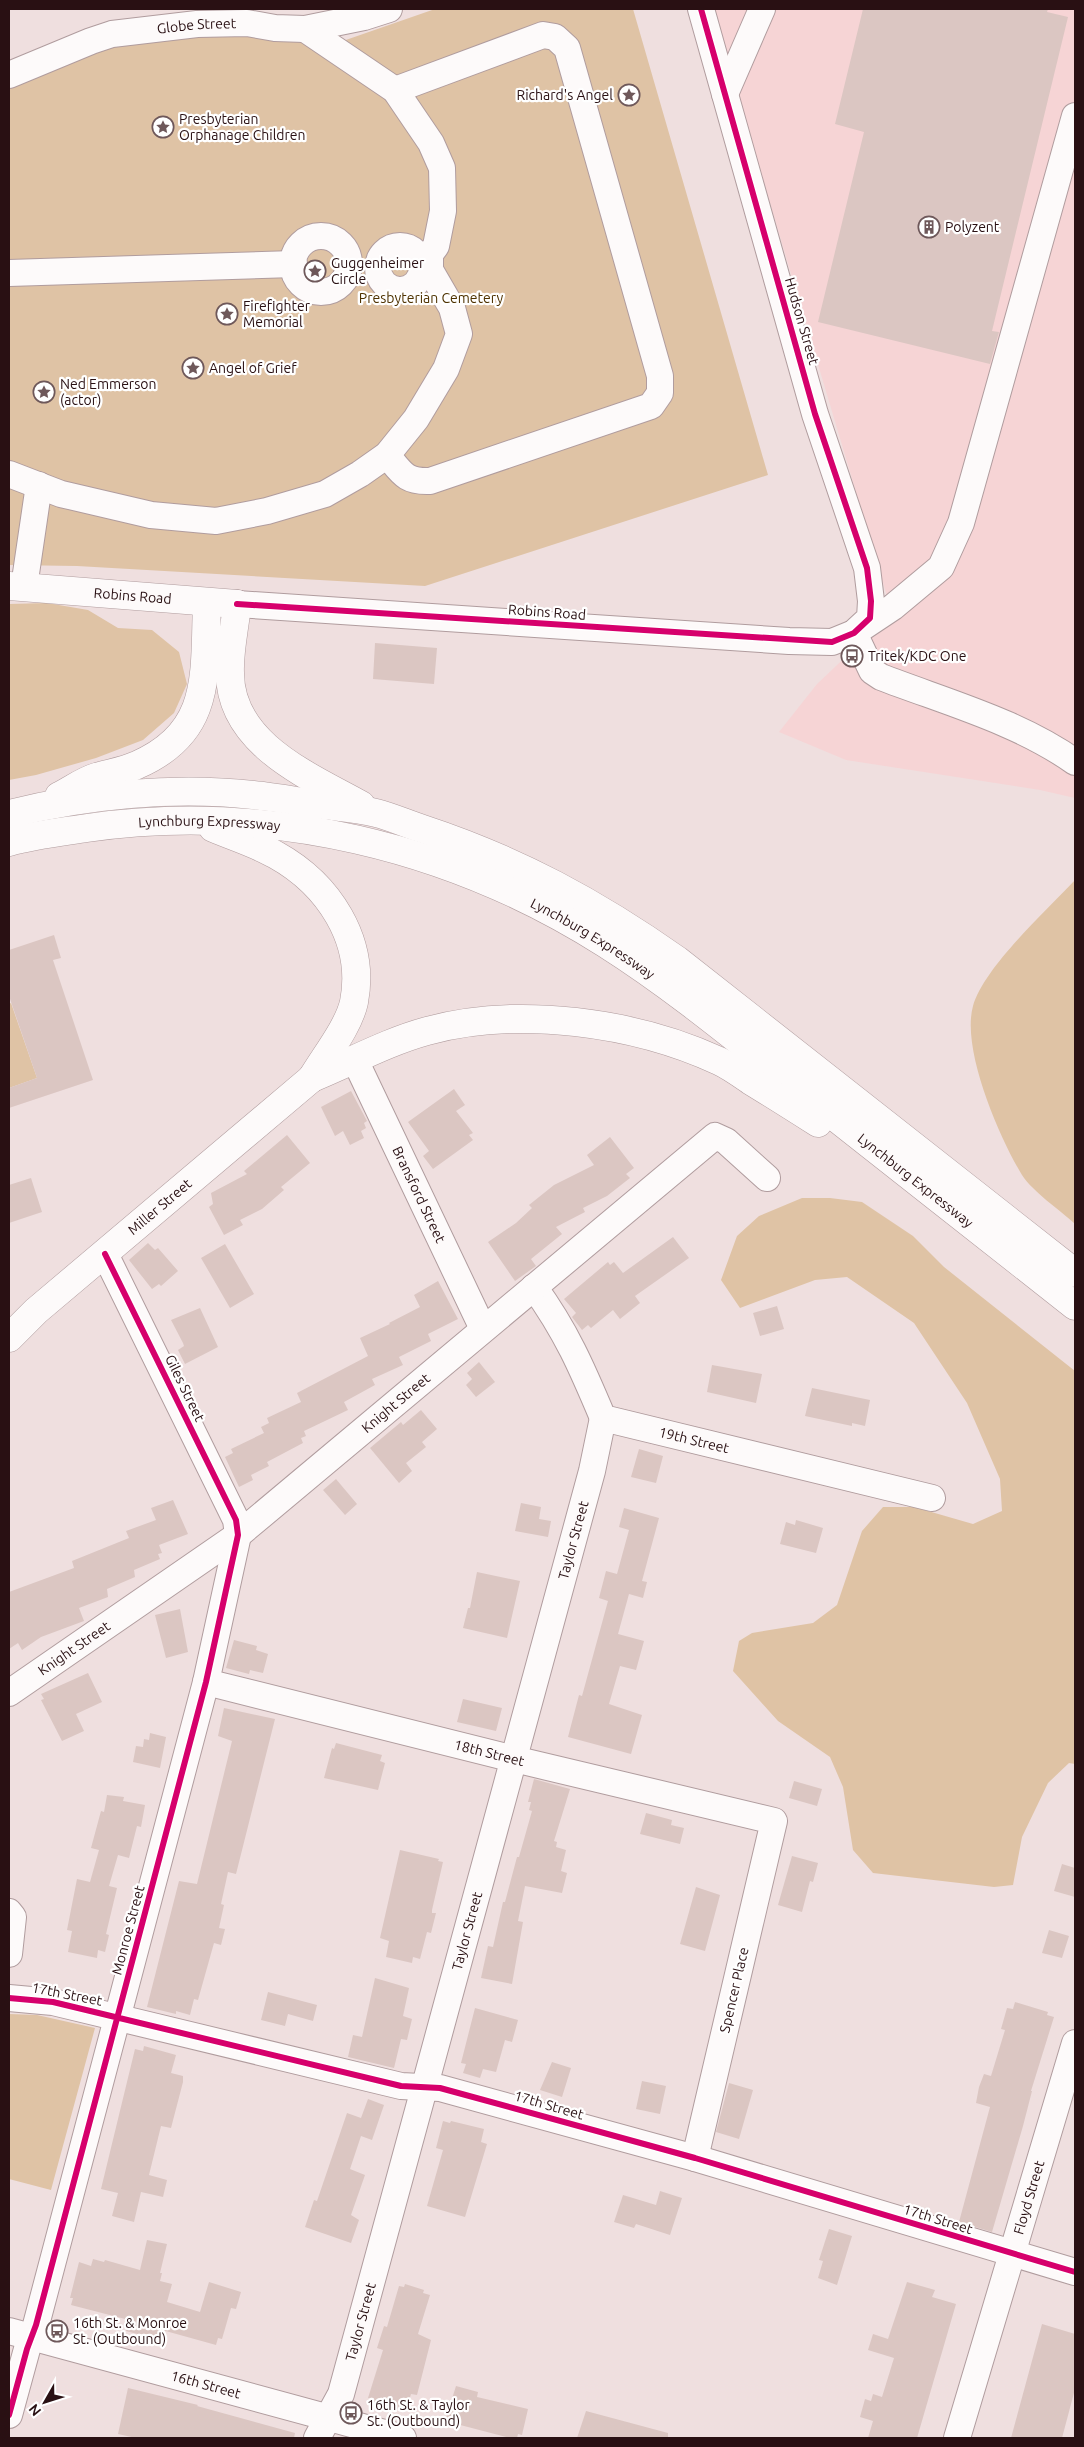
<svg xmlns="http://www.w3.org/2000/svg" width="1084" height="2447" font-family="Ubuntu,sans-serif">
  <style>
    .built { fill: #f6d4d5 }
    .green { fill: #dfc3a5 }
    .building { fill: #dbc6c2 }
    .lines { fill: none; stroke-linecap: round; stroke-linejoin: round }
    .minor-casing { stroke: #b09c9e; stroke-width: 28 }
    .major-casing { stroke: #b09c9e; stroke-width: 29 }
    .highway-casing { stroke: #b09c9e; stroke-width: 29 }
    .minor { stroke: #fdfafa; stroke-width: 26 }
    .major { stroke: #fdfafa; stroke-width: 28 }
    .highway { stroke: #fdfafa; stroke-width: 28 }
    .cycleway-casing { stroke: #fff; stroke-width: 9 }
    .cycleway { stroke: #d6006c; stroke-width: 6 }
    .labels { text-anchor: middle; stroke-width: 4.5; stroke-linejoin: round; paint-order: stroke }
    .street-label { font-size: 14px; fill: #291013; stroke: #fff }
    .poi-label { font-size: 14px; fill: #291013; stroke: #fff; text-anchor: start }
    .park-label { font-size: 14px; fill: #4e3200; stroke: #fff }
  </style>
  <rect width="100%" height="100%" fill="#efdfdf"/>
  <!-- built -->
  <path class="built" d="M715,9H1075V798L1040,790L846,760L779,732L817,684L892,613L742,109Z"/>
  <!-- green -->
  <path class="green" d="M435,9H633L768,475L425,586L77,566L9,565V82L109,42L195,26L284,35L317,50Z
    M47,603L88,610L118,628L152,630L179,652L187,684L174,713L143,740L96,758L36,775L9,780V604Z
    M1075,880V1224C1060,1210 1033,1192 1022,1175C999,1137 961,1049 973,1006C984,967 1046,911 1075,880Z
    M11,1003L37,1078L9,1088V1004Z
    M802,1198H830L862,1202L913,1236L944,1267L1075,1371V1764L1069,1763L1048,1783L1022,1837L1013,1885L994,1887L873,1873L853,1850L843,1787L830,1757L778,1721L733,1671L739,1641L752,1633L813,1623L837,1605L862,1531L883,1507H914L973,1524L1002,1511L1000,1479L967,1403L914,1323L847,1277L815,1280L740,1308L721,1280L737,1236L759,1216Z
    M9,2014L37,2015L95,2028L51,2190L9,2179Z"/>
  <!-- building -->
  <path class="building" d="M863,9H1048L1047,12L1068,17L992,331L999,332L990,364L818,322L864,132L835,124Z
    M375,643L437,648L434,684L373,679Z
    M54,935L61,958L53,960L93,1080L9,1108V1088L37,1078L9,996V950Z
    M454,1089L465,1105L456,1111L473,1133L469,1135L473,1140L433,1169L423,1156L429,1151L408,1122Z
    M351,1091L367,1121L364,1123L366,1128L361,1131L364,1138L350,1145L343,1131L335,1136L321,1107Z
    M287,1135L310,1163L281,1187L284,1190L262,1209L240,1220L243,1225L224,1235L209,1207L213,1204L211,1193L247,1174L244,1171Z
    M610,1137L634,1168L626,1174L630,1178L607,1196L583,1208L585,1212L556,1227L562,1234L531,1259L536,1266L515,1281L488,1242L516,1223L532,1208L529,1205L554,1185L594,1165L587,1155Z
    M31,1178L42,1212L9,1223V1185Z
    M673,1237L689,1258L635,1296L640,1303L620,1319L613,1310L591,1328L588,1325L582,1330L572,1317L576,1313L564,1299L608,1262L610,1265L614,1262L623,1273Z
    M148,1243L155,1250L158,1248L178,1271L161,1286L159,1284L152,1289L129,1260Z
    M225,1244L254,1294L230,1308L201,1258Z
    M438,1281L458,1319L428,1334L431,1341L399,1357L403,1365L372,1379L375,1385L344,1402L348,1410L304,1431L306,1436L301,1438L303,1443L267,1462L269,1466L251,1475L253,1480L239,1487L225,1457L233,1453L231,1449L264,1433L261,1427L269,1423L267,1418L301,1402L297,1393L368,1356L360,1338L390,1324L389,1323L420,1307L414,1295Z
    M777,1306L784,1329L760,1336L753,1313Z
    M200,1308L218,1347L185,1364L178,1350L184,1346L183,1343L171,1320Z
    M479,1362L495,1382L476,1397L466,1385L472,1379L467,1373Z
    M712,1365L762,1374L756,1403L707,1392Z
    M812,1388L870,1400L865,1426L852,1423V1426L805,1416Z
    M421,1410L437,1429L422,1442L426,1447L406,1463L412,1471L399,1483L370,1448L401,1422L403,1425Z
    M639,1449L663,1456L656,1483L631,1477Z
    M336,1479L357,1504L345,1515L323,1490Z
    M173,1500L188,1534L159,1545L162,1553L158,1554L160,1559L134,1570L135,1577L107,1589L108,1597L79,1608L84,1621L41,1637L22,1650L18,1643L9,1649V1592L74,1568L72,1561L129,1538L126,1531L156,1520L151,1508Z
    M521,1503L541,1507L539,1519L551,1521L548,1537L515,1531Z
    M624,1508L659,1518L642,1581L647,1582L643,1598L629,1594L618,1634L644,1641L636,1670L620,1666L609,1704L642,1715L631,1754L568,1737L579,1695L582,1696L608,1601L599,1598L606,1571L617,1574L629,1530L619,1527Z
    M796,1520L823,1528L816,1553L780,1544L786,1522L795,1525Z
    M477,1572L520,1581L507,1638L463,1628L468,1608H470Z
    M180,1609L188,1652L166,1658L155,1615Z
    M234,1640L257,1646L256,1650L268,1654L263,1673L250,1670L249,1674L226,1668Z
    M88,1673L102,1702L76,1714L84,1731L62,1741L41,1700L44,1699L41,1694Z
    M463,1699L502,1708L496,1731L457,1722Z
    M224,1708L275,1719L236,1874L228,1872L221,1904L224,1905L219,1928L225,1929L221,1945L214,1943L198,2000L194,1999L190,2015L176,2011V2014L147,2007L179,1881L197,1884L232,1741L218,1736Z
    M150,1733L166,1737L160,1768L133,1762L136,1746L143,1747L144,1739L149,1740Z
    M336,1743L382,1755L380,1761L385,1763L378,1790L324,1778L332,1748L334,1749Z
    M534,1779L570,1789L554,1841L557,1842L556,1847L566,1850L561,1871L567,1873L562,1893L525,1886L518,1921L523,1922L512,1984L481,1978L488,1946L493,1947L503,1902H505L517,1857H519L532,1811L529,1810L531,1802H528Z
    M794,1781L822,1789L817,1806L789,1798Z
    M107,1795L124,1797L123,1801L145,1805L141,1827L137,1826L129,1858L118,1855L109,1886L117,1888L106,1934L109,1935L105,1952L98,1950L97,1958L68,1952L72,1931L67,1930L77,1879L90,1882L99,1850L91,1848L101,1811L104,1812Z
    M646,1813L672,1820L671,1825L684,1828L680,1844L640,1834Z
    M400,1850L439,1859L438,1861L443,1862L432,1910V1913H436L431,1933L427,1932L420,1959L413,1957L412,1963L386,1957L389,1941L380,1938Z
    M792,1856L818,1863L813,1882L810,1881L802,1912L778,1905Z
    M1062,1864L1075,1868V1897L1054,1891Z
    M696,1887L720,1895L705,1951L680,1944Z
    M1049,1930L1069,1936L1062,1958L1042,1953Z
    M375,1978L409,1988L403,2016L412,2019L407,2040L401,2039L394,2068L348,2057L353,2035L362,2037Z
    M268,1992L317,2005L313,2021L288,2014L285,2026L261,2020Z
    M1015,2002L1048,2012L1047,2015L1054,2017L1031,2091H1032L1023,2126L992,2232L959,2222L990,2107L976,2103L979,2087L984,2074L991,2076L1005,2030L1001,2029L1007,2008L1013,2009Z
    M475,2008L518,2020L512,2042L505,2040L496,2072L483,2069L480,2078L463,2073L466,2064L461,2063Z
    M144,2046L176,2055L171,2073L183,2076V2082L171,2128L161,2126L149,2175L167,2180L163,2197L141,2192L134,2222L112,2216L118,2193L101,2189L135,2049L143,2051Z
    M552,2062L571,2068L562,2097L540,2090Z
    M642,2081L666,2086L660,2114L636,2109Z
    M729,2083L753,2090L739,2139L716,2132Z
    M368,2099L384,2105L372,2140L361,2136L350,2169L365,2175L351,2215L359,2220L351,2243L305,2227L314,2200L317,2201L347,2113L361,2118Z
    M443,2121L450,2123L451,2121L484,2129L481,2142L487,2144L465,2217L427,2206L443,2150L436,2148Z
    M660,2191L682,2198L670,2235L636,2224L634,2228L614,2222L623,2195L656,2205Z
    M829,2229L852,2236L837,2285L818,2278L823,2261L819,2260Z
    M147,2240L167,2244L160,2273H162L160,2281L172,2284L167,2302L200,2312L209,2282L241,2292L236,2309L231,2308L222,2339L218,2338L216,2345L162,2330L160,2340L126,2331L129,2320L71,2305L73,2298H70L79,2262L91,2266L93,2259L104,2262L105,2260L140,2270Z
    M907,2282L935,2290L932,2297L956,2304L917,2438H868L873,2421L860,2417L865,2399L871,2401L873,2394L882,2397L894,2358L868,2350L873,2334L888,2339Z
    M405,2284L424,2290L423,2293L430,2295L418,2334L431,2340L417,2395L411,2394L406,2412L373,2402L374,2399L368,2398L383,2350L377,2348L384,2326L387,2327L399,2286L404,2287Z
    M1042,2324L1075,2334V2389L1062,2438H1011Z
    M456,2386L478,2392L477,2397L528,2409L522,2435L518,2434L517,2438H510L445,2421Z
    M128,2388L198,2405L197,2406L295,2433L294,2438H136L118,2434Z
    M586,2411L668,2433V2438H577Z"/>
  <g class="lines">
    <!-- minor casing -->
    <g class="minor-casing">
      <g id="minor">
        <path d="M701,9L815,414L867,568L871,601L870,618L857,630"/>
        <path id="s1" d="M9,75L91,41L112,34L197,24L247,23L275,28L305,29L364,17L389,9"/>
        <path d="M725,94L762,9"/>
        <circle cx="321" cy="264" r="28"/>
        <circle cx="400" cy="268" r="22"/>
        <path d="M9,273L294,264"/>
        <path d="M387,455C402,473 405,482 430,481L651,406L660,393V376L567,48L555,37L543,35L395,90"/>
        <path d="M9,474L61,494L151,515L216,521L267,511L325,494L360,474L387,455L416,419L446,369L459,334L452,308L430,270V254L436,246L443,211L442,168L431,143L395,90L305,29"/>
        <path d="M24,587L39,485"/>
        <path d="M237,604L789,641L832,642L854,633L893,607L941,567L961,523L1075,116"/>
        <path d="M854,633L872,671L881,677C946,702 1019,722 1075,762"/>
        <path id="s2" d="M355,1060L483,1329"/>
        <path id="s3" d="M534,1287C566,1331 582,1368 603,1418L932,1498"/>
        <path id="s4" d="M206,1682L514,1759L774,1821L695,2158"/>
        <path id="s5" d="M9,1693L238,1535L715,1136L726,1141L767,1178"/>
        <path d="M9,1912L13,1917L9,1954"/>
        <path d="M9,1998L53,2002L401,2086L440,2088L695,2158L1075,2272"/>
        <path id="s6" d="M9,2331L403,2438"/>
        <path d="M9,2415L27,2349L36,2325L206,1682L238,1535L236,1520L105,1254"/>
        <path id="s7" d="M317,2438L341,2394L592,1471L603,1418"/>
        <path id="s8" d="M957,2438L1075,2043"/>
      </g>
    </g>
    <!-- major casing -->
    <g class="major-casing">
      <g id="major">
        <path id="s9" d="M9,586L237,604"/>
        <path id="s10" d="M9,1338L36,1311L312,1078"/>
      </g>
    </g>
    <!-- highway casing -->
    <g class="highway-casing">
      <g id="highway">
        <path d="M237,604C235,627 229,651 230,673C230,744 309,776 361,805"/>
        <path d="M59,796C71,790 83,781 96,777C110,773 124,771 137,765C213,732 204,674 207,603"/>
        <path d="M9,814C85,795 174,786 253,795C274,797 295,801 316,804C336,807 357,808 376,813C392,817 407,824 423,829C517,860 596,903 677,960L1075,1273"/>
        <path d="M213,828C234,837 257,844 276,855C328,884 366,940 354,1002C349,1026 325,1056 312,1078"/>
        <path id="s11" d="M9,842C34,835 61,832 87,828C268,802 452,846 606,944C680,991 747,1048 816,1102C902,1170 989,1238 1075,1306"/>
        <path d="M312,1078C351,1062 387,1042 427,1031C518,1006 635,1022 719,1061C730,1066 741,1074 751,1081C774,1095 796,1109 818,1123"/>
      </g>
    </g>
    <!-- minor -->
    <use href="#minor" class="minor"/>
    <!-- major -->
    <use href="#major" class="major"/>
    <!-- highway -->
    <use href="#highway" class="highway"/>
    <!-- cycleway casing -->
    <g class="cycleway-casing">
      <path id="cycleway" d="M237,604L832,642L854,633L870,618L871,601L867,568L815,414L701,9
        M9,1998L53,2002L401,2086L440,2088L695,2158L1075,2272
        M9,2415L27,2349L36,2325L206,1682L238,1535L236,1520L105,1254"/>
    </g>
    <!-- cycleway -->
    <use href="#cycleway" class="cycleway"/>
  </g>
  <!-- icons -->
  <defs>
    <g id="sight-ring" transform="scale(1.125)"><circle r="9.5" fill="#fff" stroke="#6e585a" stroke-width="1.5"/><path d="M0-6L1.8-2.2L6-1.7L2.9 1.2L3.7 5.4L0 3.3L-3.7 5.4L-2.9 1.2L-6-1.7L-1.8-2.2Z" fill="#6e585a"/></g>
    <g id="building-ring" transform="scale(1.125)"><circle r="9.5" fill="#fff" stroke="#6e585a" stroke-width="1.5"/><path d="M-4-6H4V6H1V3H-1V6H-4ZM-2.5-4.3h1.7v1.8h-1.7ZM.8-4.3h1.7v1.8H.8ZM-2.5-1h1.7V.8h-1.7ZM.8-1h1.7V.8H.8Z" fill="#6e585a"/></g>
    <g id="bus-ring" transform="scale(1.125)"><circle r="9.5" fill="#fff" stroke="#6e585a" stroke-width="1.5"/><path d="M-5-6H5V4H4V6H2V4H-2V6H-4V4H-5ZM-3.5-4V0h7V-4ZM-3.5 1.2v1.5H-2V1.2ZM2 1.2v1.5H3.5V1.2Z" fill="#6e585a"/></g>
  </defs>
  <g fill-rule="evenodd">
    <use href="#sight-ring" x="629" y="95"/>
    <use href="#sight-ring" x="163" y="127"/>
    <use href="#building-ring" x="929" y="227"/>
    <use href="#sight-ring" x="315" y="271"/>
    <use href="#sight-ring" x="227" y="314"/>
    <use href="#sight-ring" x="193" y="368"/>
    <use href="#sight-ring" x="44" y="392"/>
    <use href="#bus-ring" x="852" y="656"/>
    <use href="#bus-ring" x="57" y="2331"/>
    <use href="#bus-ring" x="351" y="2413"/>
  </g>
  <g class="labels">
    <!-- street labels -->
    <g class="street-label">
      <text dy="5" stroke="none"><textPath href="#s1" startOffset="196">Globe Street</textPath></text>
      <text transform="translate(802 321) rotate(74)" y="5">Hudson Street</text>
      <text dy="5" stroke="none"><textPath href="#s9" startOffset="124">Robins Road</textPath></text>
      <text transform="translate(547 612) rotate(4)" y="5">Robins Road</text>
      <text dy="5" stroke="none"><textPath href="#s11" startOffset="202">Lynchburg Expressway</textPath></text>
      <text dy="5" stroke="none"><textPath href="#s11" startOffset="608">Lynchburg Expressway</textPath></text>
      <text dy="5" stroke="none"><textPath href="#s11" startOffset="1012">Lynchburg Expressway</textPath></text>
      <text dy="5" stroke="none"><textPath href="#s2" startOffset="149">Bransford Street</textPath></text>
      <text dy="5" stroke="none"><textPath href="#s10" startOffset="200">Miller Street</textPath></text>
      <text transform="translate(185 1388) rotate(64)" y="5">Giles Street</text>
      <text dy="5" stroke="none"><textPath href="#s5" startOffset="484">Knight Street</textPath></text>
      <text dy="5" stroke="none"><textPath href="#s3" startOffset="242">19th Street</textPath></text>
      <text dy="5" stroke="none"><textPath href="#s7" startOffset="935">Taylor Street</textPath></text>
      <text dy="5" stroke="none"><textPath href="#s5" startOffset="79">Knight Street</textPath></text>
      <text dy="5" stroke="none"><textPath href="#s4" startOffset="292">18th Street</textPath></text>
      <text transform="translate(128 1930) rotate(-75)" y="5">Monroe Street</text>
      <text dy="5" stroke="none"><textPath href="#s7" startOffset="530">Taylor Street</textPath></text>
      <text transform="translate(734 1990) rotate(-77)" y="5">Spencer Place</text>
      <text transform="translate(67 1994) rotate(11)" y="5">17th Street</text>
      <text transform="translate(549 2105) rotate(16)" y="5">17th Street</text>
      <text dy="5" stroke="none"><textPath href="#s8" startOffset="251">Floyd Street</textPath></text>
      <text transform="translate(938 2219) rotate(17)" y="5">17th Street</text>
      <text dy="5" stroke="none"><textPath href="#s7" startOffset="125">Taylor Street</textPath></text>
      <text dy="5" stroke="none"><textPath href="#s6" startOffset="204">16th Street</textPath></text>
    </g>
    <!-- poi labels -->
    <g class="poi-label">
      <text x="613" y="100" text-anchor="end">Richard's Angel</text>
      <text x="179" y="124">Presbyterian<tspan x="179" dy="16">Orphanage Children</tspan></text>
      <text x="945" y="232">Polyzent</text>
      <text x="331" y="268">Guggenheimer<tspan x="331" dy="16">Circle</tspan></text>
      <text x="243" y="311">Firefighter<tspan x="243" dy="16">Memorial</tspan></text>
      <text x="209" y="373">Angel of Grief</text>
      <text x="60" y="389">Ned Emmerson<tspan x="60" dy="16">(actor)</tspan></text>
      <text x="868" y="661">Tritek/KDC One</text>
      <text x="73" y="2328">16th St. &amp; Monroe<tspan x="73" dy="16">St. (Outbound)</tspan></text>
      <text x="367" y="2410">16th St. &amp; Taylor<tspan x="367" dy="16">St. (Outbound)</tspan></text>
    </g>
    <!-- park labels -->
    <g class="park-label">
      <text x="431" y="303">Presbyterian Cemetery</text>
    </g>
  </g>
  <!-- border -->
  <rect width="1084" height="2447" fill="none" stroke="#291013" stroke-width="20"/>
  <!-- north arrow -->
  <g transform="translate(45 2402) rotate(231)" stroke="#ffffff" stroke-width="4" paint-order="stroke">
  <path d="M0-4L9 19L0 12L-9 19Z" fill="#291013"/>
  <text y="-8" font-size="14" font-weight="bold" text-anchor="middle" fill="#291013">N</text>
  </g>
</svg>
